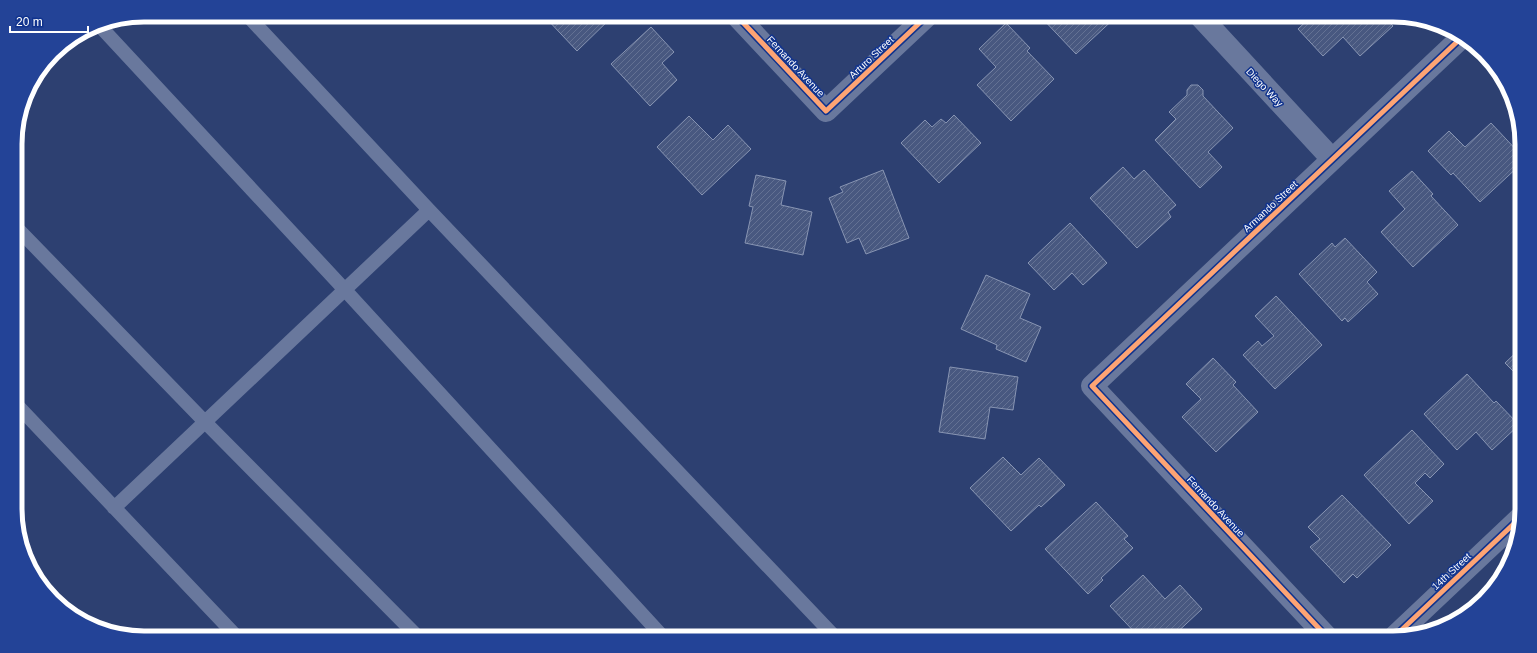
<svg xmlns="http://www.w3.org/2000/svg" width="1537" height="653" font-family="Arial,sans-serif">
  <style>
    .building { fill: url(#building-hatch); stroke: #8895b3 }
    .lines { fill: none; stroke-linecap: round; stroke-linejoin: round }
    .service { stroke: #69789d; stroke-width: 14 }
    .minor { stroke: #69789d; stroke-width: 22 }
    .tertiary { stroke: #69789d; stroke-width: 22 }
    .cycleway-casing { stroke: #10338e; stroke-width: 8 }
    .cycleway { stroke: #fda474; stroke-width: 5 }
    .labels { text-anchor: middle; stroke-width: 3; stroke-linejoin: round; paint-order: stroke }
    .street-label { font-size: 10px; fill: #fff; stroke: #10338e }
    .rim { fill: none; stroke: #fff; stroke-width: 5 }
  </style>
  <defs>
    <pattern id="building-hatch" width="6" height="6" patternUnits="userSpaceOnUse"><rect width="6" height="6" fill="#485880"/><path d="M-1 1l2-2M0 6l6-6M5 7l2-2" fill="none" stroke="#637193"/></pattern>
  </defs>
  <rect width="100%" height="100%" fill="#2d4071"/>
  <!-- building -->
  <path class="building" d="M548,15H614L577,51L545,17Z
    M1039,15H1118L1076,54Z
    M1313,15H1383L1393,26L1360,56L1343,37L1323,56L1298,29Z
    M1006,23L1030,48L1027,51L1054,79L1011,121L977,85L996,67L979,49Z
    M651,27L674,52L662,63L677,80L650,106L611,64Z
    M1191,85H1198L1203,90V96L1233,128L1208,152L1222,167L1200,188L1155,140L1176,119L1169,112L1187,95V90Z
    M954,115L981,143L939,183L901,143L925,120L932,127L941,119L946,123Z
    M689,116L713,140L728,125L751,149L702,195L657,147Z
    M1491,123L1521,155V164L1480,202L1453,173L1451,175L1428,151L1449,131L1465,147Z
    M1123,167L1134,179L1144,170L1176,205L1168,212L1171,217L1137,248L1090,198Z
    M883,170L909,238L866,254L859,238L847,243L829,198L843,192L840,187Z
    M1412,171L1433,194L1431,196L1458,225L1413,267L1381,232L1405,209L1389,191Z
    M756,175L786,181L781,205L812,212L803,255L745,243L753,207L749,206Z
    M1070,223L1107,263L1083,285L1072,273L1054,290L1028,263Z
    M1345,238L1377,272L1367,282L1378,294L1348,322L1345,318L1342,321L1299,274L1332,243L1335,247Z
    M986,275L1030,294L1020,318L1041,327L1026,362L996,349L997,345L961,329Z
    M1276,296L1322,345L1275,389L1243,355L1258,341L1262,346L1274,336L1255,316Z
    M1522,347V380L1505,363Z
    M1213,358L1236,382L1233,385L1258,412L1216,452L1182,417L1201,399L1186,384Z
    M950,367L1018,377L1013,410L990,407L985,439L939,432Z
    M1467,374L1494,403L1496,401L1519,425L1492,450L1476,432L1457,450L1424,414Z
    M1412,430L1444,464L1430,478L1425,473L1415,483L1433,501L1409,524L1364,475Z
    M1003,457L1021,475L1039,458L1065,485L1041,507L1039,505L1011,531L970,488Z
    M1342,495L1391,545L1357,578L1353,574L1344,583L1310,547L1320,539L1308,527Z
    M1096,502L1128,536L1124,539L1133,548L1101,578L1103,580L1088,594L1045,549Z
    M1143,575L1165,599L1180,585L1202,609L1171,638H1140L1110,606Z"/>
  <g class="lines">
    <!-- service -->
    <path class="service" d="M247,15L429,210L836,638
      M98,24L345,290L664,638
      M15,226L205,422L419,638
      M16,404L238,638
      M114,508L429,210"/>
    <!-- minor -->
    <path class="minor" d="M736,15L826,111L928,15
      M1199,15L1332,159
      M1328,638L1092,386L1460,39"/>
    <!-- tertiary -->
    <path class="tertiary" d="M1393,638L1520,518"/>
    <!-- cycleway casing -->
    <g class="cycleway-casing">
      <path id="cycleway" d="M736,15L826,111L928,15
        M1328,638L1092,386L1460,39
        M1393,638L1520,518"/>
    </g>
    <!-- cycleway -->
    <use href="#cycleway" class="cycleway"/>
  </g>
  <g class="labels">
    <!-- street labels -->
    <g class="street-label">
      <text transform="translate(871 57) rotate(-43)" y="4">Arturo Street</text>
      <text transform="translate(796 66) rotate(47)" y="4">Fernando Avenue</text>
      <text transform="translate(1265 87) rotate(47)" y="4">Diego Way</text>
      <text transform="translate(1270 206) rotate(-43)" y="4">Armando Street</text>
      <text transform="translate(1216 506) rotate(47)" y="4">Fernando Avenue</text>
      <text transform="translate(1451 571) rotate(-43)" y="4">14th Street</text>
    </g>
  </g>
  <!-- crop -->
  <path d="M0 0H1537V653H0ZM144 22H1393A122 122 0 0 1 1515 144V509A122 122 0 0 1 1393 631H144A122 122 0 0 1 22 509V144A122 122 0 0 1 144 22Z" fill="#234397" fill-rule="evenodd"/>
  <path class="rim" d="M144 22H1393A122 122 0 0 1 1515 144V509A122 122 0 0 1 1393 631H144A122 122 0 0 1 22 509V144A122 122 0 0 1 144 22Z"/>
  <!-- scale -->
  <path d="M10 26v6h78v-6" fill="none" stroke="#ffffff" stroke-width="2"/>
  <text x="16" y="26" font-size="12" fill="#ffffff" stroke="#10338e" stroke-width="3" paint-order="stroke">20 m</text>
</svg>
